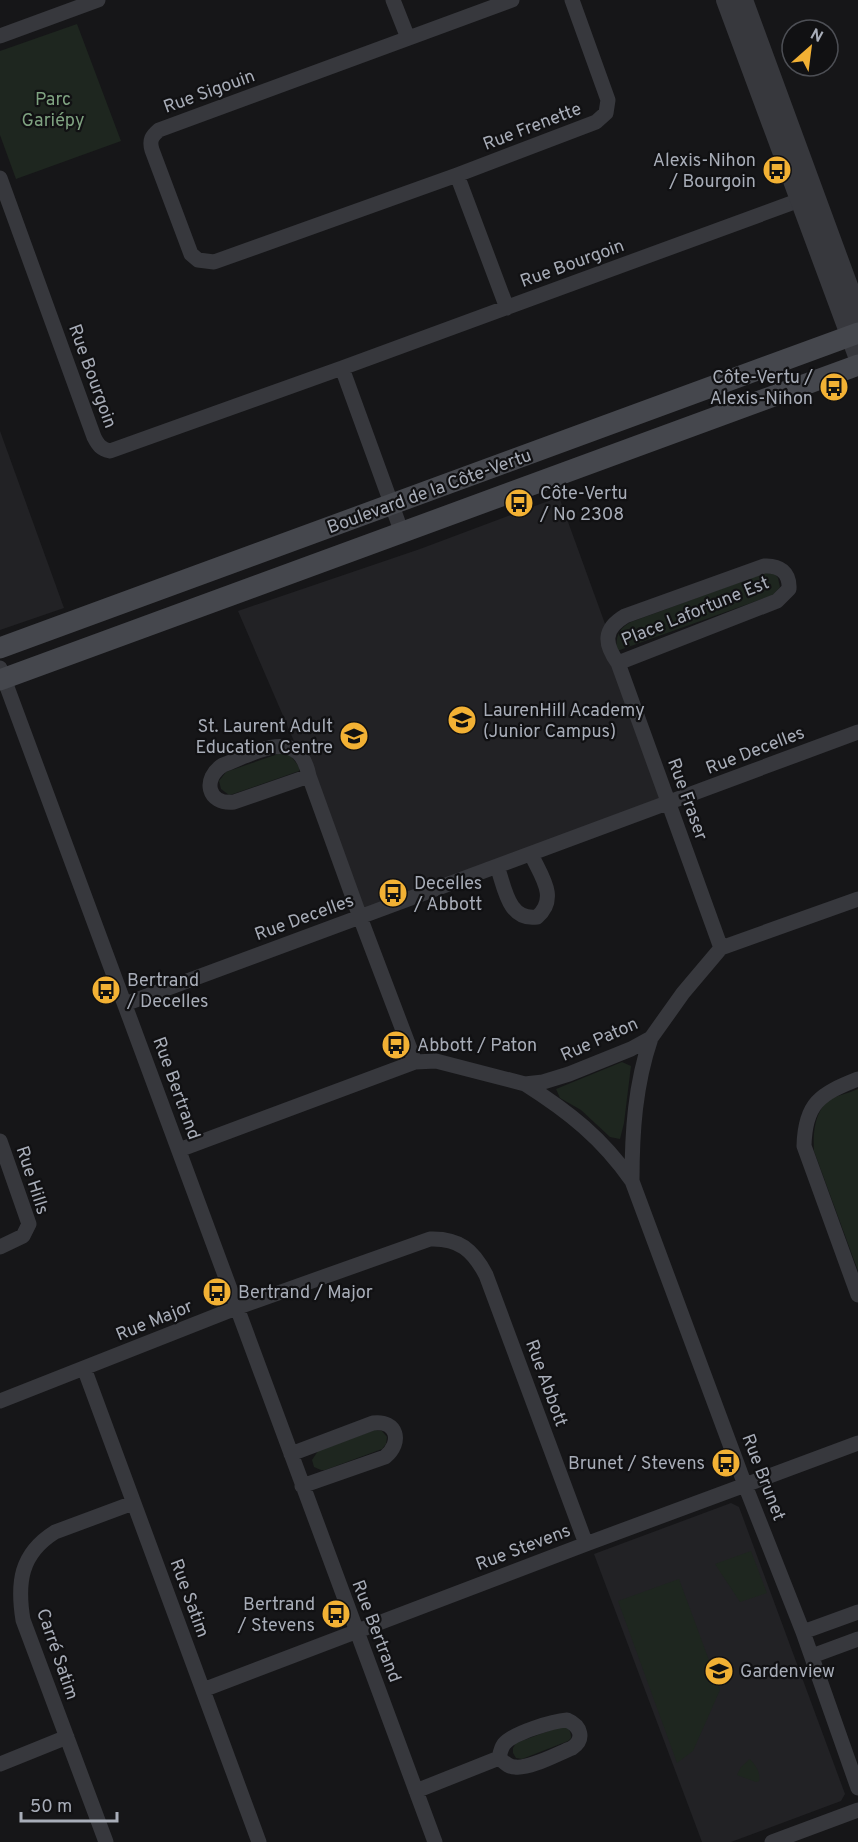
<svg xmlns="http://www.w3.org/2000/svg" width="858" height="1842" font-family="Overpass,sans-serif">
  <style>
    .built { fill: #222225 }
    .green { fill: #1e261f }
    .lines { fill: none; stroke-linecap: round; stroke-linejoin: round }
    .minor { stroke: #37383d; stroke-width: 15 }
    .tertiary { stroke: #37383d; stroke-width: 20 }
    .secondary { stroke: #45474d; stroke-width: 21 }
    .labels { text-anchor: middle; stroke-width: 4.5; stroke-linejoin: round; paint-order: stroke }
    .street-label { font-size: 18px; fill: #a8adb8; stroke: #111113 }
    .park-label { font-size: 18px; fill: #7fa381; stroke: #111113 }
    .poi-label { font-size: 18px; fill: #a8adb8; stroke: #111113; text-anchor: start }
  </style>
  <rect width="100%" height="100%" fill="#161618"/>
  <!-- built -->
  <path class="built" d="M0,431L64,608L0,630Z
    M559,497L670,803L360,917L309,776L238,611L420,549Z
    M731,1503L739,1507L845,1794L841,1801L731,1842H702L594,1554Z"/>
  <!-- green -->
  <path class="green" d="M77,24L121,141L16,179L0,135V51Z
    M765,573L775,574L778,578L780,587L773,595L617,651C615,637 619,628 631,622Z
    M281,753L290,755L300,768L299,771L233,794L229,795L221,789L219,781L226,772Z
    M622,1062L631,1066L624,1123L620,1139L610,1137L581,1110L560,1098L556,1089Z
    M858,1089V1271L814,1151C813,1134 814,1110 831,1099C839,1095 849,1093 858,1089Z
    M375,1430L382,1431L387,1437L386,1444L382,1449L325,1470H321L314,1467L312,1460L318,1451Z
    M751,1551L767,1593L740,1602L715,1564Z
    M679,1579L720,1690L693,1751L677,1763L618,1601Z
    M562,1726C569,1728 571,1731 571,1738L568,1741L522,1759L516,1758L513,1753V1748L516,1743Z
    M750,1759C755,1765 761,1772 759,1781L756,1782L737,1775L741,1767Z"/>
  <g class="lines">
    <!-- minor -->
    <path class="minor" d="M393,0L408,38
      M512,0L159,130C152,136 149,140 152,150L191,254L198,260L214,262L457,175L596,122L606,113L608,100L572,0
      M0,36L98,0
      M457,175L507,308
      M0,178L94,437C98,445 101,449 110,451L342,368L808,197
      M342,368L402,533
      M618,663L777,601L789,589C790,572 779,565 764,566L625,616C603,629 604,644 618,663L721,948
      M0,668L435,1842
      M309,776L234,802C207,805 202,778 223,765C255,753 299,725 309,776L360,917L415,1062
      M497,866C505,888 508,921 537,917C559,898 541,876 531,854
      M125,1004L858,732
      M858,1079C820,1094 805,1103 804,1146L858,1295
      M525,1084C569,1112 602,1138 632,1181L745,1485L803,1632L858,1788
      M0,1141L29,1224L23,1236L0,1247
      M179,1150L415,1062L436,1061L525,1084L543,1082L569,1074L631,1049L651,1038L683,993L721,948L858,899
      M632,1181C632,1132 635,1085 651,1038
      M84,1368L259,1842
      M0,1401L236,1308L430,1239C459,1238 473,1250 486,1275L586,1544
      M291,1454L373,1423C397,1420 403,1442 385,1457L302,1486
      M803,1632L858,1612
      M812,1656L858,1639
      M203,1690L586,1544L858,1443
      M567,1720C581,1726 585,1739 572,1748C557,1754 530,1769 515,1767C508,1767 504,1762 499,1758C500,1753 501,1748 504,1744C513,1733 553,1721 567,1720Z
      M0,1764L67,1737
      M416,1791L499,1758
      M106,1842L23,1620C17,1583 20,1554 55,1532L133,1503
      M772,1842L858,1810"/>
    <!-- tertiary -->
    <path class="tertiary" d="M726,0L858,356
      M743,0L858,313"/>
    <!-- secondary -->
    <path class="secondary" d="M0,648L858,333
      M0,680L858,365"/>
  </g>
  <!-- icons -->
  <defs>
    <g id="bus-disc" transform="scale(1.5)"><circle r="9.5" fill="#f2b134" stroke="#111113"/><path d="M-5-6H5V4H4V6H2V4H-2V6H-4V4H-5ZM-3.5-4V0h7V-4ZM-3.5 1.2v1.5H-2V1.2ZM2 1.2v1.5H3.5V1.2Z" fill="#111"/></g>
    <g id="school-disc" transform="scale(1.5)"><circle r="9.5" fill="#f2b134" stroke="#111113"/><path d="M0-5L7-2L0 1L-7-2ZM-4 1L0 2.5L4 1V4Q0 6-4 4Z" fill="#111"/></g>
  </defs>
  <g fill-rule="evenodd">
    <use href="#bus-disc" x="777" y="170"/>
    <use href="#bus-disc" x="834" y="387"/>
    <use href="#bus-disc" x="519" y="503"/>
    <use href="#school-disc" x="462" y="720"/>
    <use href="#school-disc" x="354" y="736"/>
    <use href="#bus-disc" x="393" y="893"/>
    <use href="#bus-disc" x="106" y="990"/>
    <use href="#bus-disc" x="396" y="1045"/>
    <use href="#bus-disc" x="217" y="1292"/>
    <use href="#bus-disc" x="726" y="1463"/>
    <use href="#bus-disc" x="336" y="1614"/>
    <use href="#school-disc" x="719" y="1671"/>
  </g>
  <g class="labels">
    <!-- street labels -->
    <g class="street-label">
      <text transform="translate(209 91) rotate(-20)" y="6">Rue Sigouin</text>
      <text transform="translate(532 126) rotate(-21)" y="6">Rue Frenette</text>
      <text transform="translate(572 263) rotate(-20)" y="6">Rue Bourgoin</text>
      <text transform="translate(93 376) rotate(70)" y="6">Rue Bourgoin</text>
      <text transform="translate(429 491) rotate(-20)" y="6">Boulevard de la Côte-Vertu</text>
      <text transform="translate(695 611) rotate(-22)" y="6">Place Lafortune Est</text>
      <text transform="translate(755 750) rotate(-21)" y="6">Rue Decelles</text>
      <text transform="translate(688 799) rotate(70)" y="6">Rue Fraser</text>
      <text transform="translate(304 917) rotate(-20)" y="6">Rue Decelles</text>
      <text transform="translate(599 1039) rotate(-24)" y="6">Rue Paton</text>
      <text transform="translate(177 1088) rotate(70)" y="6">Rue Bertrand</text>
      <text transform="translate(33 1180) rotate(72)" y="6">Rue Hills</text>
      <text transform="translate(154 1320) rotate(-22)" y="6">Rue Major</text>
      <text transform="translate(547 1383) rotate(70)" y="6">Rue Abbott</text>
      <text transform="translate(764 1477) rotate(69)" y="6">Rue Brunet</text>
      <text transform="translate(523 1547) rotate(-21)" y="6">Rue Stevens</text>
      <text transform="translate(190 1598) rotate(70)" y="6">Rue Satim</text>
      <text transform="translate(377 1631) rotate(69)" y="6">Rue Bertrand</text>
      <text transform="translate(58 1654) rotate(71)" y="6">Carré Satim</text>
    </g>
    <!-- park labels -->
    <g class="park-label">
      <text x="53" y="105">Parc<tspan x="53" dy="21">Gariépy</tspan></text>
    </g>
    <!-- poi labels -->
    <g class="poi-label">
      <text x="756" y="166" text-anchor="end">Alexis-Nihon<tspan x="756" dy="21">/ Bourgoin</tspan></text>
      <text x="813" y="383" text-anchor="end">Côte-Vertu /<tspan x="813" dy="21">Alexis-Nihon</tspan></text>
      <text x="540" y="499">Côte-Vertu<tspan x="540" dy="21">/ No 2308</tspan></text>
      <text x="483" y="716">LaurenHill Academy<tspan x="483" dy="21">(Junior Campus)</tspan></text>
      <text x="333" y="732" text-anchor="end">St. Laurent Adult<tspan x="333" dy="21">Education Centre</tspan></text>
      <text x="414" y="889">Decelles<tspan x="414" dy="21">/ Abbott</tspan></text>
      <text x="127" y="986">Bertrand<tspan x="127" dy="21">/ Decelles</tspan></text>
      <text x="417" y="1051">Abbott / Paton</text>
      <text x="238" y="1298">Bertrand / Major</text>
      <text x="705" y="1469" text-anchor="end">Brunet / Stevens</text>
      <text x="315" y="1610" text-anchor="end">Bertrand<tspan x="315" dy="21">/ Stevens</tspan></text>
      <text x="740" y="1677">Gardenview</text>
    </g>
  </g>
  <!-- north arrow -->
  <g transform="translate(810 48) rotate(28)"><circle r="28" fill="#111113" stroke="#4d4f55" stroke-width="1.5"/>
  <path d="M0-4.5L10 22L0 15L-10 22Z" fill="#f2b134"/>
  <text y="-9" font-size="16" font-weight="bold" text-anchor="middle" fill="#a8adb8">N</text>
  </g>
  <!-- scale -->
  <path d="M21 1812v9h96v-9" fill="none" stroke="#a8adb8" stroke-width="3"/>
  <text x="30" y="1812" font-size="18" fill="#a8adb8" stroke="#111113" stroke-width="4.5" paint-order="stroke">50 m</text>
</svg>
